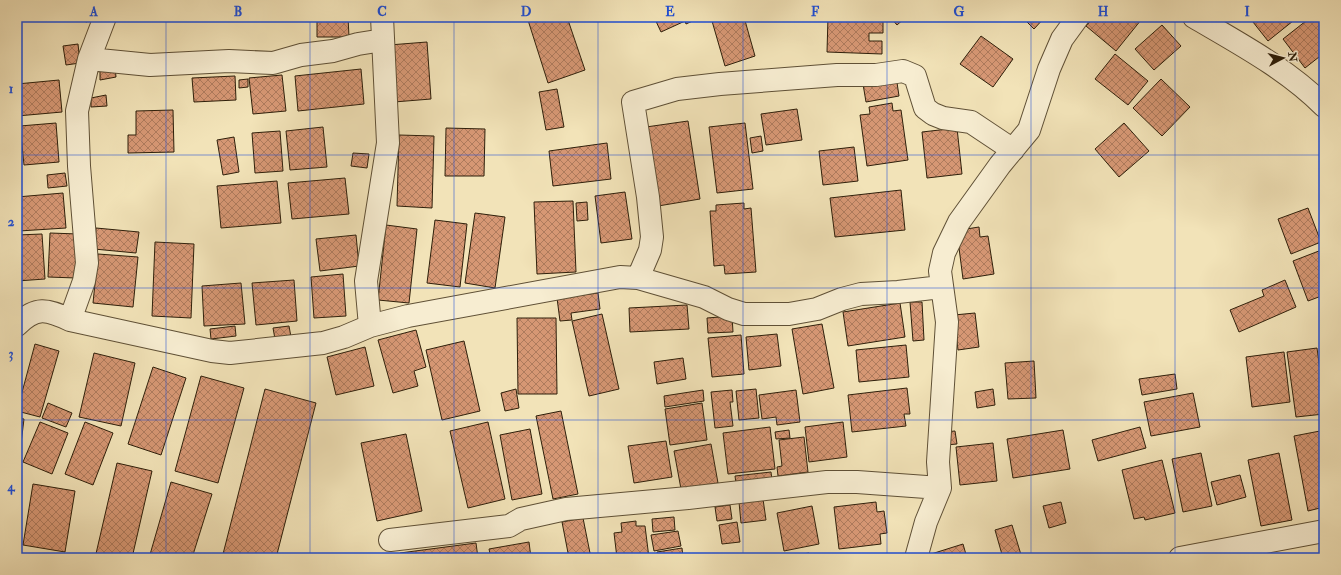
<svg xmlns="http://www.w3.org/2000/svg" width="1341" height="575" font-family="'IM FELL Double Pica',serif">
  <style>
    .building { fill: url(#building-cross-hatch); stroke: #2e1f0a }
    .lines { fill: none; stroke-linecap: round; stroke-linejoin: round }
    .minor-casing { stroke: #5f5036; stroke-width: 24 }
    .minor { stroke: #f7edd1; stroke-width: 22 }
    .grid { fill: none; stroke: #1d4ed8; stroke-width: 1; stroke-opacity: 0.55 }
    .neatline { fill: none; stroke: #1d4ed8; stroke-width: 1.5 }
    .grid-label { font-size: 13px; text-anchor: middle; font-weight: bold; fill: #1d4ed8 }
  </style>
  <defs>
    <pattern id="building-cross-hatch" width="8" height="8" patternUnits="userSpaceOnUse"><rect width="8" height="8" fill="#d69774"/><path d="M0 0l8 8M0 8l8-8" fill="none" stroke="#ae7b5d"/></pattern>
  </defs>
  <rect width="100%" height="100%" fill="#f2e3b8"/>
  <filter id="stains"><feTurbulence type="fractalNoise" baseFrequency=".005" numOctaves="4"/><feColorMatrix values="0 0 0 0 .2 0 0 0 0 .09 0 0 0 0 .02 0 0 0 .5 -.17"/></filter>
  <radialGradient id="worn" r=".72"><stop offset=".6" stop-color="#630" stop-opacity="0"/><stop offset="1" stop-color="#630" stop-opacity=".3"/></radialGradient>
  <!-- building -->
  <path class="building" d="M69,17H88L87,22Z
    M317,17H348L349,37H317Z
    M527,17H567L585,70L548,83Z
    M654,17H701L686,24L685,21L661,32Z
    M726,17H744L755,56L725,66L712,21Z
    M828,17L883,19V33H869V41H882V54L827,52Z
    M890,17H906L897,25Z
    M1022,17H1045L1034,29Z
    M1094,17H1138L1141,20L1116,51L1086,26Z
    M1249,17H1298L1268,41Z
    M1311,17H1317L1324,26V53L1305,68L1283,39Z
    M1162,25L1181,46L1154,70L1135,49Z
    M981,36L1013,59L993,87L960,64Z
    M427,42L431,99L394,102L389,45Z
    M78,44L80,63L66,65L63,46Z
    M1115,54L1148,81L1128,105L1095,79Z
    M115,67L116,77L100,80V70Z
    M361,69L364,104L298,111L295,76Z
    M282,75L286,111L253,114L249,78Z
    M235,76L236,100L194,102L192,78Z
    M896,76L899,96L866,102L863,84Z
    M248,79V87L239,88V80Z
    M1161,79L1190,107L1162,136L1133,108Z
    M59,80L62,112L17,116V84Z
    M557,89L564,127L546,130L539,92Z
    M106,95L107,106L91,107V98Z
    M892,103L893,111L901,110L908,160L867,166L860,115L870,114L869,107Z
    M797,109L802,140L766,145L761,114Z
    M173,110L174,152L128,153V135H136V111Z
    M688,121L700,199L658,206L646,127Z
    M56,123L59,162L24,165L20,126Z
    M745,123L753,189L717,193L709,127Z
    M1124,123L1149,151L1119,177L1095,149Z
    M323,127L327,167L290,170L286,131Z
    M446,128L485,129L484,176H445Z
    M957,128L962,174L927,178L922,132Z
    M280,131L283,171L255,173L252,133Z
    M399,135L434,136L432,208L397,206Z
    M761,136L763,151L752,153L750,138Z
    M234,137L239,172L223,175L217,140Z
    M607,143L611,179L553,186L549,151Z
    M854,147L858,181L823,185L819,151Z
    M353,153L369,154L367,168L351,166Z
    M65,173L67,186L48,188L47,175Z
    M345,178L349,214L292,219L288,183Z
    M277,181L281,223L221,228L217,186Z
    M901,190L905,230L835,237L830,198Z
    M625,192L632,239L601,243L595,196Z
    M63,193L66,228L19,231L17,197Z
    M573,201L576,272L537,274L534,202Z
    M587,202L588,220L577,221L576,203Z
    M744,203V209L751,208L756,272L725,274L724,265L714,266L710,211H716V205Z
    M1308,208L1321,242L1291,254L1278,219Z
    M475,213L505,217L495,288L465,283Z
    M435,220L467,224L460,287L427,283Z
    M386,225L417,229L409,303L378,300Z
    M979,227L980,237L988,236L994,274L963,279L958,240L960,230Z
    M96,228L139,232L136,253L94,249Z
    M50,233L78,234L76,278L48,277Z
    M42,234L45,279L17,281V235Z
    M356,235L359,266L320,271L316,239Z
    M155,242L194,244L191,318L152,316Z
    M1324,249V295L1308,301L1293,261Z
    M98,254L138,257L133,307L93,303Z
    M343,274L346,316L314,318L311,277Z
    M294,280L297,321L256,325L252,283Z
    M1285,280L1296,307L1239,332L1230,310L1264,296L1262,290Z
    M241,283L245,324L204,326L202,286Z
    M598,293L600,309L571,313L572,320L560,321L557,298Z
    M910,302H922L924,340L913,341Z
    M900,303L905,337L848,346L843,312Z
    M687,305L689,329L630,332L629,308Z
    M975,313L979,347L958,350L954,315Z
    M602,314L619,389L589,396L572,321Z
    M732,316L733,332L708,333L707,318Z
    M517,318H556L557,394H518Z
    M822,324L834,388L803,394L792,329Z
    M235,326L236,336L211,339L210,329Z
    M289,326L291,337L275,339L273,328Z
    M416,330L426,367L414,371L418,386L393,393L378,340Z
    M777,334L781,366L749,370L746,337Z
    M741,335L744,374L712,377L708,338Z
    M464,341L480,411L442,420L426,350Z
    M35,344L59,351L40,417L17,411Z
    M906,345L909,377L859,382L856,350Z
    M365,347L374,386L336,395L327,357Z
    M1317,348L1324,400V414L1296,417L1287,352Z
    M1284,352L1290,402L1252,407L1246,357Z
    M94,353L135,363L121,426L79,417Z
    M683,358L686,379L657,384L654,362Z
    M1034,361L1036,398L1008,399L1005,363Z
    M153,367L186,378L161,455L128,444Z
    M1175,374L1177,389L1142,395L1139,379Z
    M201,376L244,388L218,483L175,471Z
    M907,388L910,414H904L906,426L852,432L848,395Z
    M265,389L316,403L276,558H222Z
    M516,389L519,408L505,411L501,393Z
    M756,389L759,418L739,420L736,391Z
    M993,389L995,405L977,408L975,392Z
    M703,390L704,401L665,407L664,396Z
    M732,390L733,402H730L733,426L715,428L711,392Z
    M796,390L800,422L777,425L776,417L762,419L759,395Z
    M1193,393L1200,427L1151,436L1144,402Z
    M48,403L72,413L66,427L42,418Z
    M702,403L707,440L670,445L665,409Z
    M561,411L578,494L553,499L536,416Z
    M17,418L24,419L18,468H17Z
    M40,422L68,433L52,474L23,462Z
    M85,422L113,433L93,485L65,474Z
    M488,422L505,499L468,508L450,431Z
    M843,422L847,457L809,462L805,427Z
    M770,427L775,469L728,474L723,433Z
    M1140,427L1146,448L1098,461L1092,440Z
    M530,429L542,494L512,500L500,435Z
    M789,430L790,438L776,439L775,432Z
    M1063,430L1070,469L1013,478L1007,439Z
    M955,431L957,444L945,445L944,432Z
    M1320,431L1324,455V507L1308,511L1294,436Z
    M406,434L422,511L377,521L361,443Z
    M804,437L808,472L778,476L777,467L782,466L779,440Z
    M666,441L672,477L634,483L628,446Z
    M993,443L997,481L960,485L956,447Z
    M711,444L718,483L681,489L674,451Z
    M1201,453L1212,506L1183,512L1172,459Z
    M1279,453L1292,520L1261,526L1248,460Z
    M1162,460L1175,513L1145,520L1144,517L1134,519L1122,470Z
    M117,463L152,471L132,558H95Z
    M771,472L772,480L736,484L735,476Z
    M1240,475L1246,497L1217,505L1211,482Z
    M171,482L212,494L192,558H149Z
    M33,484L75,491L65,552L23,545Z
    M763,499L766,520L741,523L739,502Z
    M876,502L877,512L884,511L887,533L880,534L881,544L839,549L834,507Z
    M1061,502L1066,523L1049,528L1043,506Z
    M730,505L732,519L717,521L715,507Z
    M812,506L819,544L784,551L777,513Z
    M674,517L675,530L653,532L652,519Z
    M583,518L591,558H569L562,522Z
    M636,521V526H645L649,558H617L614,533L622,532L621,523Z
    M737,522L740,542L722,544L719,525Z
    M1012,525L1022,558H1003L995,530Z
    M678,531L681,546L654,551L651,535Z
    M529,542L531,558H491L489,549Z
    M476,543L478,558H401L400,553Z
    M963,544L967,558H929L928,555Z
    M682,548L683,558H658L657,552Z
    M809,553V558H778Z"/>
  <g class="lines">
    <!-- minor casing -->
    <g class="minor-casing">
      <path id="minor" d="M1194,17C1240,44 1287,69 1324,106
        M89,59L150,65L229,61L273,63L301,55L333,51L358,44L383,40
        M638,278L650,250L652,237L648,197L633,102L677,89L720,84L837,75H876L903,71L915,76L925,108L933,114L943,118L971,122L1013,150
        M70,320L84,281L87,263L79,166L77,111L89,59L105,17
        M17,325C36,306 47,309 70,320L212,351L230,353L323,343L344,337L370,326L408,316L620,277L638,278L704,297L728,309L744,314H789L817,309L842,299L861,294L898,292L941,287
        M370,326L366,281L388,143L382,17
        M390,540L509,526L521,519L566,509L688,498L827,482H857L940,488
        M916,558L926,522L940,488L938,462L947,322L940,271L944,253L959,222L1000,165L1029,130L1049,69L1062,39L1078,17
        M1180,558L1324,531"/>
    </g>
    <!-- minor -->
    <use href="#minor" class="minor"/>
  </g>
  <!-- grid -->
  <path class="grid" d="M166,17V558M310,17V558M454,17V558M598,17V558M743,17V558M887,17V558M1031,17V558M1175,17V558M17,155H1324M17,288H1324M17,420H1324"/>
  <!-- margin -->
  <rect width="1341" height="575" fill="none" stroke="#f2e3b8" stroke-width="44"/>
  <!-- north arrow -->
  <g transform="translate(1283 58) rotate(83)" stroke="#f7edd1" stroke-width="3" paint-order="stroke">
  <path d="M0-3L7 15L0 10L-7 15Z" fill="#2e1f0a"/>
  <text y="-6" font-size="11" font-weight="bold" text-anchor="middle" fill="#2e1f0a">N</text>
  </g>
  <rect x="22" y="22" width="1297" height="531" class="neatline"/>
  <g class="grid-label">
    <text x="94" y="16">A</text>
    <text x="238" y="16">B</text>
    <text x="382" y="16">C</text>
    <text x="526" y="16">D</text>
    <text x="670" y="16">E</text>
    <text x="815" y="16">F</text>
    <text x="959" y="16">G</text>
    <text x="1103" y="16">H</text>
    <text x="1247" y="16">I</text>
    <text x="11" y="93">1</text>
    <text x="11" y="226">2</text>
    <text x="11" y="358">3</text>
    <text x="11" y="491">4</text>
  </g>
  <rect width="100%" height="100%" filter="url(#stains)"/>
  <rect width="100%" height="100%" fill="url(#worn)"/>
</svg>
